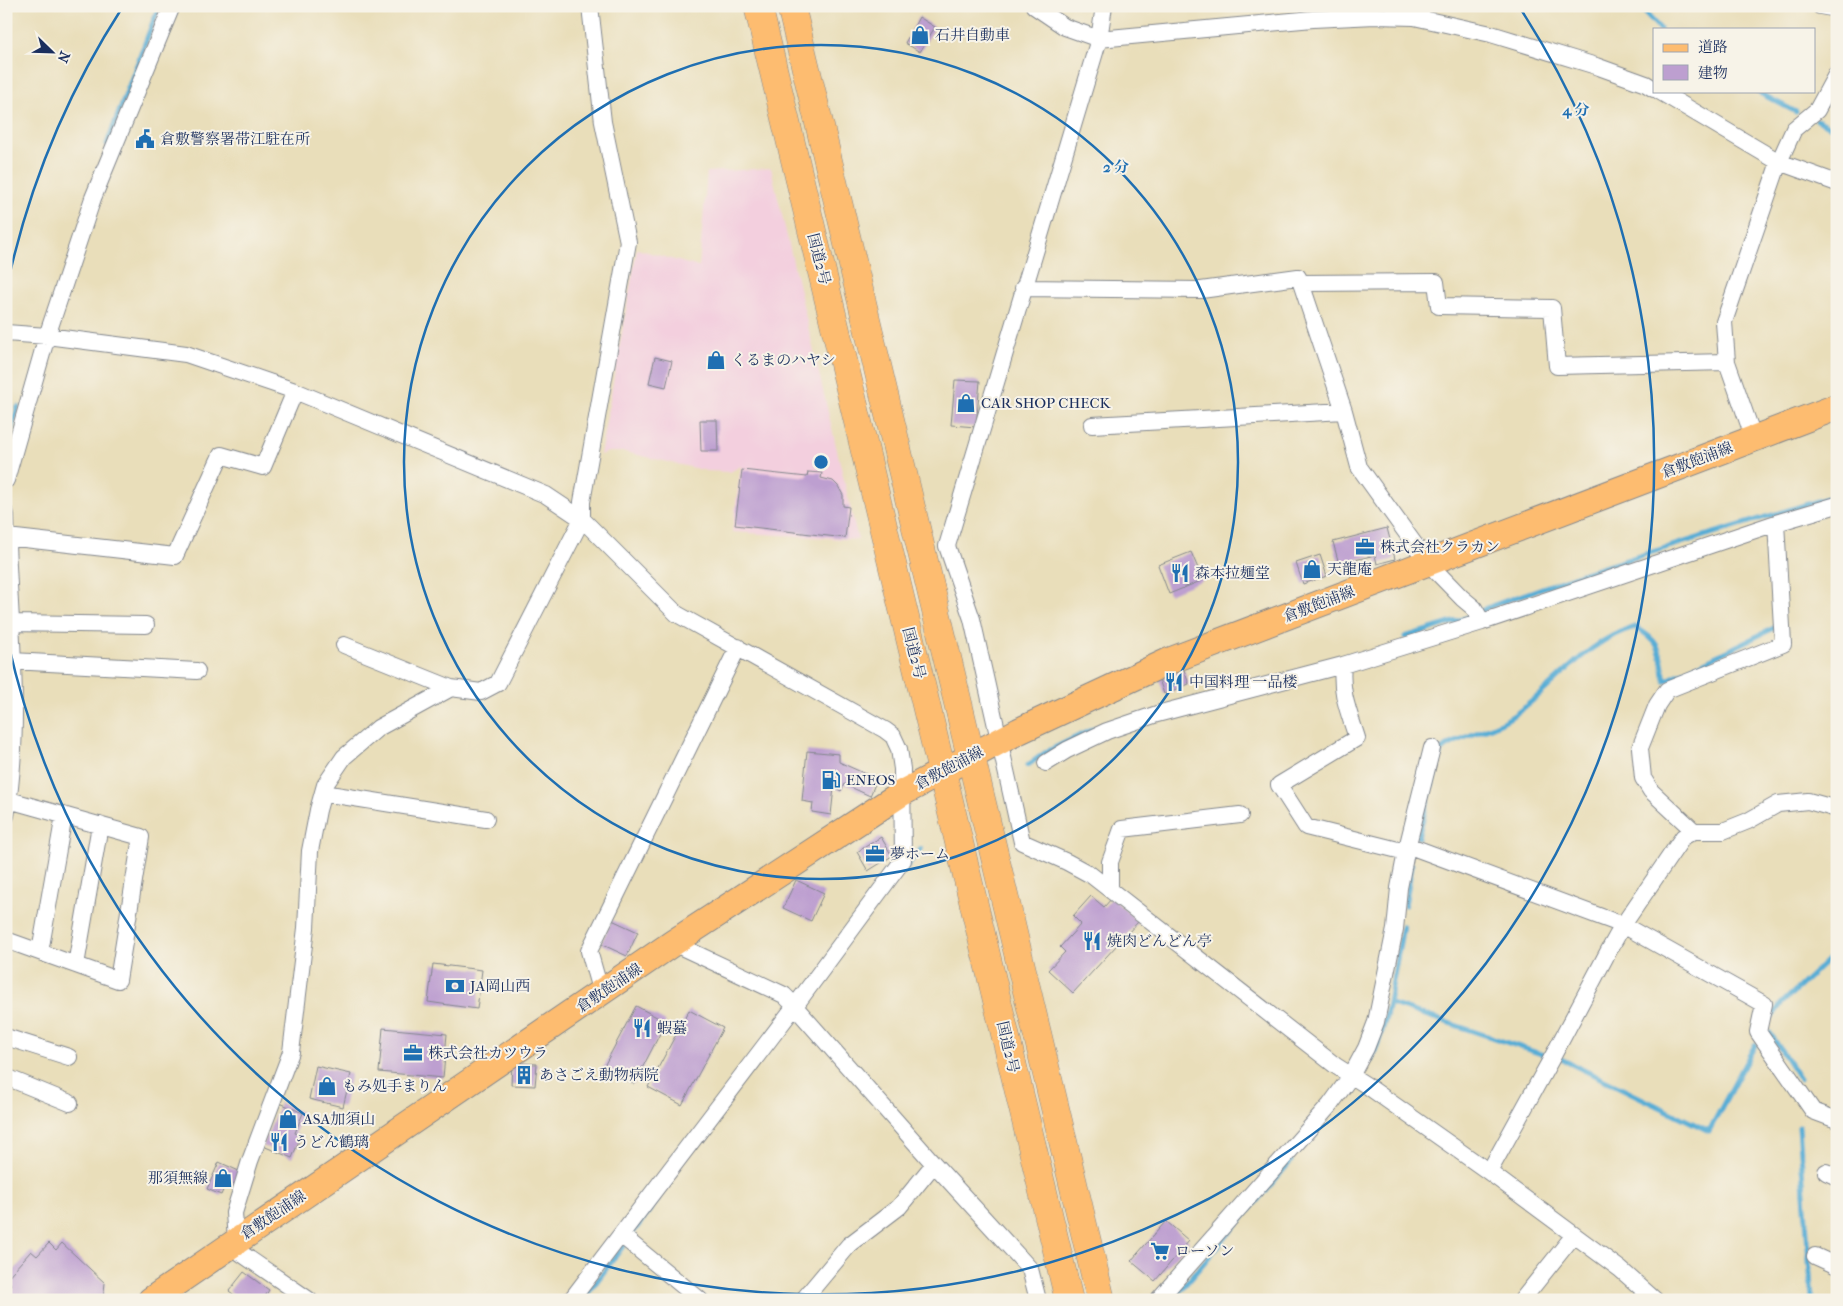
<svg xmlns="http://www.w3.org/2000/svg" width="1843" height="1306" font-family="'IM FELL French Canon','Noto Serif JP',serif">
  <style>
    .built { fill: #f3cfde }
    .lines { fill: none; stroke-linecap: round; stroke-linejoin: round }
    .stream { stroke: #59add5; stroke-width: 5 }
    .building { fill: #bd9fd0 }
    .minor-casing { stroke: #82868c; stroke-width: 18 }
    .primary-casing { stroke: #82868c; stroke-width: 28 }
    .trunk-casing { stroke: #82868c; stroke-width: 29 }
    .minor { stroke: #fff; stroke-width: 16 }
    .primary { stroke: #fdbc70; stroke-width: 26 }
    .trunk { stroke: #fdbc70; stroke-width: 28 }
    .ring { fill: none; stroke: #1f6fb2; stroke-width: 2.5 }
    .labels { text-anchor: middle; stroke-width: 4; stroke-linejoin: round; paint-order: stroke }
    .poi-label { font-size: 15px; fill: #1b2f5e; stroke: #f7f3e8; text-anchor: start }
    .street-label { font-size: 15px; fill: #1b2f5e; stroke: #f7f3e8 }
    .centre { fill: #1f6fb2; stroke: #f7f3e8; stroke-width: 2.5 }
    .ring-label { font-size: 15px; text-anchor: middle; font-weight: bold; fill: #1f6fb2; stroke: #f7f3e8; stroke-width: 4; stroke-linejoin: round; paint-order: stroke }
  </style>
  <rect width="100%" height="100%" fill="#f7f3e8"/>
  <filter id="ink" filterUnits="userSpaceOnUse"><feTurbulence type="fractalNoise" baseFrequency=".02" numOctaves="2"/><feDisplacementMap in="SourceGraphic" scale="10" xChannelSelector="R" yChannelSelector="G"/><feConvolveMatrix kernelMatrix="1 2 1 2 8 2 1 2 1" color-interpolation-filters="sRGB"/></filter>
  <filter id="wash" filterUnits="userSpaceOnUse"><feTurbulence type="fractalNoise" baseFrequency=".0096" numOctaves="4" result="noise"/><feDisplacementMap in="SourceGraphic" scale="20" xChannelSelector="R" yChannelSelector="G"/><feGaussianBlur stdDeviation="1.12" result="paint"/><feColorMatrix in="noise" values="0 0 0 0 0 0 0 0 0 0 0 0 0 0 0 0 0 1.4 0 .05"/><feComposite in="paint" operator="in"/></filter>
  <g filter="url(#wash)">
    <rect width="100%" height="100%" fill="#e9deba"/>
    <!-- built -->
    <path class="built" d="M771,168L858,540L732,532L741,466L730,472L707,471L625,452H608L600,455L637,249L699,267L707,172Z"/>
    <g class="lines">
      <!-- stream -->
      <path class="stream" d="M1457,6H1459
        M1639,6L1660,29
        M1756,91L1796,112
        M1817,120L1837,130
        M107,144L159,6
        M6,447L18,407
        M1405,637L1466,618L1494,605L1584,573L1837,495
        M1028,765L1046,752L1093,729
        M1418,837L1441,750C1448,746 1455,741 1462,739C1479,731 1499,726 1514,715C1555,687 1586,640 1635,627C1663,643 1660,652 1665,681L1778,626
        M907,866L921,849
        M1405,905L1412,865
        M1403,926L1389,1003L1544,1055
        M1772,1017L1781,1004L1837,951
        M1770,1033L1800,1079
        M1559,1058L1709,1131L1755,1045
        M1371,1060C1380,1042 1385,1023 1389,1003
        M1799,1127L1812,1300
        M583,1300L658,1199
        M1172,1300L1291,1161"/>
    </g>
    <g id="blocks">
      <!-- building -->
      <path class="building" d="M919,17L935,27L920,52L905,43Z
        M655,357L672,361L666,387L649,383Z
        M955,380L980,381L976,427L951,425Z
        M700,420H717L718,451H701Z
        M742,470L807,477L808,472L822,473L821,478L833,481L838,486L843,495V506L849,507L845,538L735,525Z
        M1387,528L1395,559L1377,564L1375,555L1339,564L1333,542Z
        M1191,552L1203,580L1169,594L1158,565Z
        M1320,555L1327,576L1303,584L1296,563Z
        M1184,670L1189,684L1164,694L1159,679Z
        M807,751L839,754V762L877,779L870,796L844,784L841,791L834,787L831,815L812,812L813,803L802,801Z
        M881,837L892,856L868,871L857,852Z
        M796,880L824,893L811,921L783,908Z
        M1091,896L1104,907L1112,898L1138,922L1073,993L1048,970L1065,952L1060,947L1081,924L1073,916Z
        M612,920L638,932L627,956L601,944Z
        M433,964L482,970L477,1009L428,1002Z
        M636,1006L666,1022L634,1084L603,1068Z
        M689,1010L723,1028L682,1105L648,1087Z
        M383,1028L447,1034L443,1078L379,1072Z
        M512,1063L537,1064L535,1086L511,1085Z
        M316,1066L351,1074L343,1107L309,1099Z
        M280,1103L303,1113L295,1133L301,1136L292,1158L263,1146Z
        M219,1162L241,1172L235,1184L227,1181L221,1195L207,1189Z
        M1166,1221L1189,1241L1155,1281L1131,1261Z
        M49,1243L56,1250L62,1243L105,1283L103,1300H6V1290L11,1284L6,1279L31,1251L37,1256Z
        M244,1272L269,1290L263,1300H241L229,1291Z"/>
    </g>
  </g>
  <g filter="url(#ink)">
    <use href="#blocks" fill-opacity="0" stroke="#82868c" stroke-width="1"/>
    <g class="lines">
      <!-- minor casing -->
      <g class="minor-casing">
        <path id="minor" d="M1034,6L1065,27L1099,39L1313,19L1375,16L1414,17L1491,34L1596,66L1646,84L1654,89
          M1104,6L1099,39L947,546L972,619L1022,842L1067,862L1091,875L1336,1066L1366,1085L1489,1172L1620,1269L1655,1300
          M1820,6L1837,9
          M1659,91L1779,162L1837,183
          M1301,283L1344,411L1359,467L1428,563L1462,598L1474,608L1482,622
          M1023,288L1201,290L1298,277L1301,283L1436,282L1439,306L1552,308L1557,366L1727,362
          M6,333L47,336L186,354L295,391L546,495L582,519L677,614L885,730L893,736L899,749L902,769L903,860L795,1006L571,1300
          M1092,425L1344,411
          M1754,439L1727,362L1724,322L1779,162L1794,129L1817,110L1837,73
          M6,480L47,336L93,198L172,6
          M6,514C8,614 23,716 6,816
          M7,537L175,556L221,455L263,467L295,391
          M10,623L146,625
          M344,645L451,688
          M12,661L197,671
          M1343,665C1340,694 1349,712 1357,738L1279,785L1306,827L1406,852
          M1046,763L1067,750L1107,731L1157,714L1343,665L1482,622L1776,523L1837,505
          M323,793L486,819
          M1694,831L1651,791L1643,778L1640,748L1657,705L1667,690L1783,644L1776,523
          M1407,845L1623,925L1764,1004L1758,1032L1813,1111L1837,1120
          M1110,889V862L1122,829L1240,815
          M6,940L118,980L141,837L9,800
          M673,943L784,995L789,1000L934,1164L1030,1269L1038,1300
          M40,952L64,815
          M76,965L100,825
          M601,993L589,951L738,647
          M6,1037L69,1057
          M6,1077L70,1103
          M1489,1172L1554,1054L1608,952L1623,925L1683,837L1694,831H1723L1748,821L1778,804L1808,801L1837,809
          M1826,1172L1837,1177
          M621,1235L700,1300
          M236,1240L234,1213L250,1161L291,1052L306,928L310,851L318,810L325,785L344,757L378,728L451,688L481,692L498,683L582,519V502L628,242L603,122L590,6
          M229,1245L309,1300
          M1815,1256L1837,1266
          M803,1300L849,1245L899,1207L934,1164
          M1158,1300L1330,1105L1351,1076L1366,1048L1376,1022L1395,929L1399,888L1406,852L1432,748
          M1522,1300L1574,1235"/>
      </g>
      <!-- primary casing -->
      <g class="primary-casing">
        <path id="primary" d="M151,1300L673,943L902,793L1019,731L1169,661L1837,407"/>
      </g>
      <!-- trunk casing -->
      <g class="trunk-casing">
        <path id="trunk" d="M758,6L1069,1300
          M791,6L1101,1300"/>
      </g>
      <!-- minor -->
      <use href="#minor" class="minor"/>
      <!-- primary -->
      <use href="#primary" class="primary"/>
      <!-- trunk -->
      <use href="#trunk" class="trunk"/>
    </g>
  </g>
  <!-- distance rings -->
  <g class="ring">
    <circle cx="821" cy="462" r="417"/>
    <path d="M8 282A833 833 0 0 1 122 8M1520 8A833 833 0 1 1 8 642"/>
  </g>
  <!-- icons -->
  <defs>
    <g id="shop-bare" transform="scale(1.5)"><path d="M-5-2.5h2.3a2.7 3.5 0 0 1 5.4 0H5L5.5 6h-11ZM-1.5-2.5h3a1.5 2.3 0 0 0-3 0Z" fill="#1f6fb2" stroke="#f7f3e8" stroke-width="2.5" paint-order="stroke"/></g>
    <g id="civic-bare" transform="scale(1.5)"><path d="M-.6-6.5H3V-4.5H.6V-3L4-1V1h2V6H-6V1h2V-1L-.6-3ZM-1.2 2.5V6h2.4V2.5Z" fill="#1f6fb2" stroke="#f7f3e8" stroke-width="2.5" paint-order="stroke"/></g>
    <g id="office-bare" transform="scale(1.5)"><path d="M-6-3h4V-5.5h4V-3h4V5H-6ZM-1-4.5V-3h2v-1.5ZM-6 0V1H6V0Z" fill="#1f6fb2" stroke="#f7f3e8" stroke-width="2.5" paint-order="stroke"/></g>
    <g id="restaurant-bare" transform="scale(1.5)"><path d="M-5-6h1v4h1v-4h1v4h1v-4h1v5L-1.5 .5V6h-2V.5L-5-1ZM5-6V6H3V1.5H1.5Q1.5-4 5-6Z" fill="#1f6fb2" stroke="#f7f3e8" stroke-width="2.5" paint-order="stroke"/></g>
    <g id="fuel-bare" transform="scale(1.5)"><path d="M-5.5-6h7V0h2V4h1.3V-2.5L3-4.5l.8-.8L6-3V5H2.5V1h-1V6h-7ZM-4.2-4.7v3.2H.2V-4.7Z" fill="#1f6fb2" stroke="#f7f3e8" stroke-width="2.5" paint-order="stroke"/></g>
    <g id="bank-bare" transform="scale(1.5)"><path d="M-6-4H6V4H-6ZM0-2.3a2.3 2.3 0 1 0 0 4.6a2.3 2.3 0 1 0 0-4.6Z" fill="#1f6fb2" stroke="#f7f3e8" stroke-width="2.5" paint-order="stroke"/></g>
    <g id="building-bare" transform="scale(1.5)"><path d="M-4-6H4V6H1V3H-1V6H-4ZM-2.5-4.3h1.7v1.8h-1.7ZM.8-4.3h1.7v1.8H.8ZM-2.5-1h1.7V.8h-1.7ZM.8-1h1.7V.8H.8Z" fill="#1f6fb2" stroke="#f7f3e8" stroke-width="2.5" paint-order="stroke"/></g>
    <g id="supermarket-bare" transform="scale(1.5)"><path d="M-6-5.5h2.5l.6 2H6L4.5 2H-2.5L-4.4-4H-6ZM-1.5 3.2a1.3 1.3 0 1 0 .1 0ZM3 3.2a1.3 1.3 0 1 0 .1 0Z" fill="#1f6fb2" stroke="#f7f3e8" stroke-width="2.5" paint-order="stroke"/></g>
  </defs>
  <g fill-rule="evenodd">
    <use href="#shop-bare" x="920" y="35"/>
    <use href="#civic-bare" x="145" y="139"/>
    <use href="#shop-bare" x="716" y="360"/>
    <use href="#shop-bare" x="966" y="403"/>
    <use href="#office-bare" x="1365" y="547"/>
    <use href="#shop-bare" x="1312" y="569"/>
    <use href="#restaurant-bare" x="1180" y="573"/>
    <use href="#restaurant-bare" x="1174" y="682"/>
    <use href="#fuel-bare" x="831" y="780"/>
    <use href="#office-bare" x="875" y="854"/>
    <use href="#restaurant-bare" x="1092" y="941"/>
    <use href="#bank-bare" x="455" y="986"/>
    <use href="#restaurant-bare" x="642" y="1028"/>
    <use href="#office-bare" x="413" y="1053"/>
    <use href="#building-bare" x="524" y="1075"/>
    <use href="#shop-bare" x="327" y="1086"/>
    <use href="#shop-bare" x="288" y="1119"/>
    <use href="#restaurant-bare" x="279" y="1142"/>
    <use href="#shop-bare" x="223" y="1178"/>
    <use href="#supermarket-bare" x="1160" y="1251"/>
  </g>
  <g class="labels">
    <!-- poi labels -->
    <g class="poi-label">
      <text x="935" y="40">石井自動車</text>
      <text x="160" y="144">倉敷警察署帯江駐在所</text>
      <text x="731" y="365">くるまのハヤシ</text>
      <text x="981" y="408">CAR SHOP CHECK</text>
      <text x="1380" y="552">株式会社クラカン</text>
      <text x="1327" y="574">天龍庵</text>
      <text x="1195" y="578">森本拉麺堂</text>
      <text x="1189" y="687">中国料理 一品楼</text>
      <text x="846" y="785">ENEOS</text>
      <text x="890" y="859">夢ホーム</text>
      <text x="1107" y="946">焼肉どんどん亭</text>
      <text x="470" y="991">JA岡山西</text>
      <text x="657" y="1033">蝦蟇</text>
      <text x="428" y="1058">株式会社カツウラ</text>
      <text x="539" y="1080">あさごえ動物病院</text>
      <text x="342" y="1091">もみ処手まりん</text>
      <text x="303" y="1124">ASA加須山</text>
      <text x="294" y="1147">うどん鶴璃</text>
      <text x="208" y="1183" text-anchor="end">那須無線</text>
      <text x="1175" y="1256">ローソン</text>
    </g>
    <!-- street labels -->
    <g class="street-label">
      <text transform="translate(819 259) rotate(76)" y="5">国道2号</text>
      <text transform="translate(1697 460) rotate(-21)" y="5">倉敷飽浦線</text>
      <text transform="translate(1319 604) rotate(-21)" y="5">倉敷飽浦線</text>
      <text transform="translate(914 653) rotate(76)" y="5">国道2号</text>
      <text transform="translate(949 768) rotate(-28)" y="5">倉敷飽浦線</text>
      <text transform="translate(609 988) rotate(-34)" y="5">倉敷飽浦線</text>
      <text transform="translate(1008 1047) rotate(77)" y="5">国道2号</text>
      <text transform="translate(273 1215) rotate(-34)" y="5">倉敷飽浦線</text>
    </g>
  </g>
  <circle cx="821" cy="462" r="8" class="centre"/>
  <g class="ring-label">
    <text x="1576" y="115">4 分</text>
    <text x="1116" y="172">2 分</text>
  </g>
  <!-- margin -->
  <rect width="1843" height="1306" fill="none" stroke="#f7f3e8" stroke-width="25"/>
  <!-- legend -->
  <rect x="1653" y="28" width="162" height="65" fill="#f7f3e8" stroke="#9fa5b1"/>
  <rect x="1663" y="44" width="25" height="8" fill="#fdbc70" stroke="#9fa5b1"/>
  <text x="1698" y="52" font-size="15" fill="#1b2f5e">道路</text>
  <rect x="1663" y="65" width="25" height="15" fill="#bd9fd0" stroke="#9fa5b1"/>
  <text x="1698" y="78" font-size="15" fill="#1b2f5e">建物</text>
  <!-- north arrow -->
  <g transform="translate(52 52) rotate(113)" stroke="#f7f3e8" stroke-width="4" paint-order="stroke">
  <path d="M0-4L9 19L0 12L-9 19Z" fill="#1b2f5e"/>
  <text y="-8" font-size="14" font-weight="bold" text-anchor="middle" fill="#1b2f5e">N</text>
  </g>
</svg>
